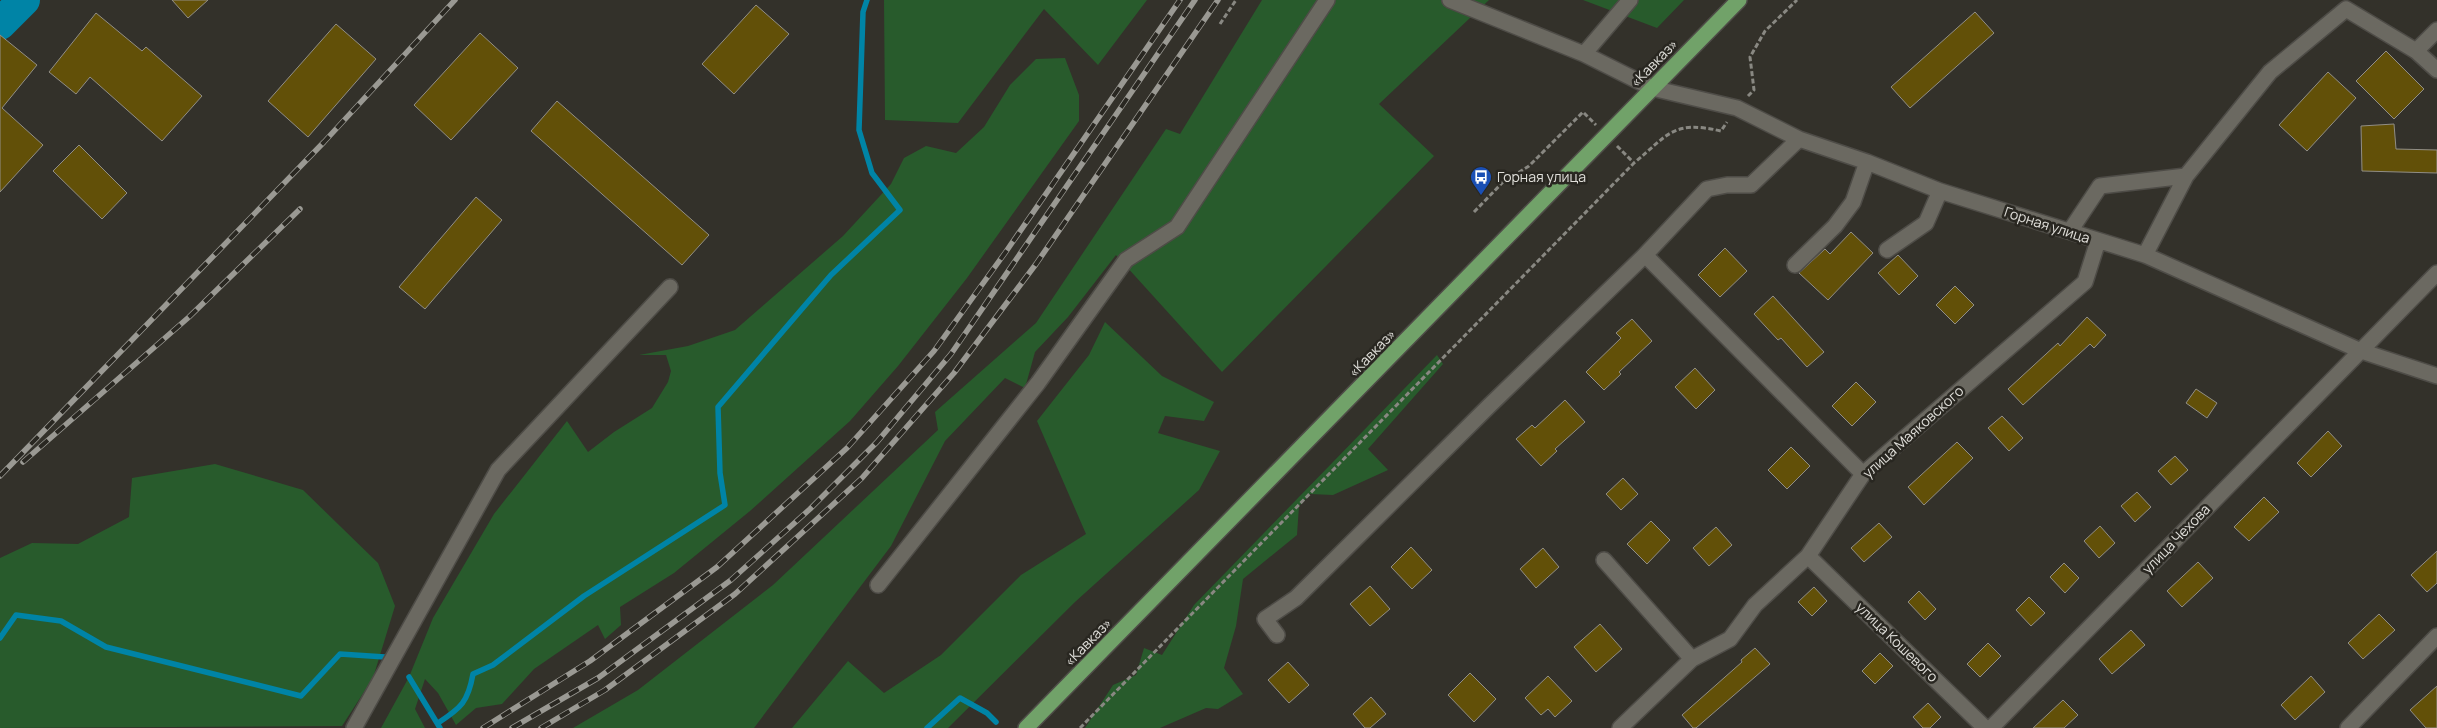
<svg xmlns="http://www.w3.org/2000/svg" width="2437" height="728" font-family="Manrope,sans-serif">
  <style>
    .green { fill: #285b2c }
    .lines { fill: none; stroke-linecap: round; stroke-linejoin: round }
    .stream { stroke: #0084a6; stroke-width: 5.5 }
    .river { stroke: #0084a6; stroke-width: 32 }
    .building { fill: #625008; stroke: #918e86 }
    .minor-casing { stroke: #4e4c47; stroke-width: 18 }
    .highway-casing { stroke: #4e4c47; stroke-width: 18 }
    .path { stroke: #898882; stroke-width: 3; stroke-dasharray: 5 2.5; stroke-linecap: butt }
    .minor { stroke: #6b6961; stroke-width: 15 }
    .highway { stroke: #71a269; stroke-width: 15 }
    .rail-casing { stroke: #9a9993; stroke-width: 5.5 }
    .rail { stroke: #292721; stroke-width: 4; stroke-dasharray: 11; stroke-linecap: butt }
    .labels { text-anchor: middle; stroke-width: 5; stroke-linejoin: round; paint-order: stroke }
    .street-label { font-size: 14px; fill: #e0dfda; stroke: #292721 }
    .poi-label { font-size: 14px; fill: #e0dfda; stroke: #292721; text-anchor: start }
  </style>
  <rect width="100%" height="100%" fill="#33312a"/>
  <!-- green -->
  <path class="green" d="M884,0H1147L1098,65L1044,9L958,123L885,120Z
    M1262,0H1489L1379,104L1434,156L1222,372L1116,255L1068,317L1035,352L1025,388L1005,378L945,441L891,546L754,728H573L638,690L773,585L938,430L935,412L1036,323L1166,129L1180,134Z
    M1583,0H1684L1657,28Z
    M1065,58L1079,95V121L967,278L898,366L850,421L750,511L674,573L620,607L621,625L605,639L598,625L534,669L502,704L476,708L456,725L438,693L425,679L415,709L425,728H381L409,677L433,618L494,514L567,421L588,452L614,432L652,408L668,382L671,371L666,355H639L688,346L735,330L843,236L891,184L904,158L926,146L956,153L984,127L1010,85L1036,59Z
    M1105,322L1162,376L1214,402L1204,421L1165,416L1158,433L1220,451L1199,490L1075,602L948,728H792L848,661L884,693L941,655L1021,575L1086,534L1037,421L1089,355Z
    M1437,355L1443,364L1368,449L1388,470L1333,495L1310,494L1299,506L1297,535L1243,579L1236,626L1224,668L1243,694L1218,709L1206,708L1160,728H1085L1113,685L1136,675L1144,648L1162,655L1194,605Z
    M215,464L303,490L378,563L395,606L373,678L342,726L0,728V558L32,543L78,544L129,517L132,478Z"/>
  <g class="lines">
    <!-- stream -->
    <path class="stream" d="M0,638L16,615L61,621L106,647L301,696L340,654L385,657
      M409,677L440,728
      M438,723C461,708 468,702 473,674L493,665L584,596L725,505L720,473L718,407L831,275L900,210L872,173L859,130L863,12L867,0
      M927,728L960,698L987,713L996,722"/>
    <!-- river -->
    <path class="river" d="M0,24L24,0"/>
  </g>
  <!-- building -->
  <path class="building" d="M172,0H208L188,18Z
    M756,5L789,34L734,94L702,64Z
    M1975,12L1994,33L1910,108L1891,87Z
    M96,13L142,51L146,47L202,96L162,141L90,77L76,94L49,72Z
    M336,24L376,59L308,137L268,101Z
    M480,33L518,68L451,140L414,105Z
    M0,35L37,65L2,108L43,145L0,192Z
    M2386,51L2424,89L2394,119L2356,81Z
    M2328,72L2356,98L2307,151L2279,125Z
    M557,101L709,235L682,265L531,131Z
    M2394,124L2396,149L2437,150V173L2362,171L2361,126Z
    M79,145L127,193L102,219L53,171Z
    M476,197L502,220L425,309L399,287Z
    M1851,232L1873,253L1828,300L1799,273L1825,249L1830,254Z
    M1725,248L1747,271L1720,297L1698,275Z
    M1898,255L1918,276L1899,295L1878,273Z
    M1955,286L1974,305L1955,324L1936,305Z
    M1773,296L1824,352L1807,367L1781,338L1778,340L1754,314Z
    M2087,317L2106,335L2094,348L2090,344L2023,405L2008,389L2058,343L2060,346Z
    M1632,319L1652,341L1619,372L1621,374L1604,390L1586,372L1621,338L1616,333Z
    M1695,368L1715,390L1696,409L1675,387Z
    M1856,382L1876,402L1852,426L1832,406Z
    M2196,389L2217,403L2207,418L2186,403Z
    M1565,400L1585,422L1555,449L1557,451L1541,466L1516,439L1532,425L1535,428Z
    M2002,416L2023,438L2009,451L1988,428Z
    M2328,431L2342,446L2311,477L2297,463Z
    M1957,442L1973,458L1924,505L1908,487Z
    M1791,447L1810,466L1787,489L1768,470Z
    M2175,456L2188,470L2171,485L2158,471Z
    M1623,478L1638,494L1621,510L1606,494Z
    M2137,492L2151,507L2135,522L2121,506Z
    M2264,497L2279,512L2249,541L2234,527Z
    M1651,521L1670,540L1647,564L1627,544Z
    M1879,523L1892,537L1864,562L1851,548Z
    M2100,526L2115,543L2099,558L2084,541Z
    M1716,527L1732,545L1709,566L1693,548Z
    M1411,547L1432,570L1412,589L1391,567Z
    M1543,548L1559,567L1536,588L1520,569Z
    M2437,551V583L2427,592L2411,575Z
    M2198,562L2213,578L2182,607L2167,591Z
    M2064,563L2079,578L2065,593L2050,577Z
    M1370,586L1390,609L1370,626L1350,604Z
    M1814,587L1827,601L1812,616L1798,602Z
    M1919,591L1936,609L1925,620L1908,602Z
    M2029,597L2045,613L2031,626L2016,610Z
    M2379,614L2395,630L2363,659L2348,643Z
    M1600,624L1622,649L1596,672L1574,647Z
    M2131,630L2145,645L2112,674L2099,659Z
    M1988,643L2001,656L1980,677L1967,664Z
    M1755,648L1770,664L1696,728H1693L1682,715L1742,662L1741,660Z
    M1880,653L1893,666L1875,684L1862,671Z
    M1288,662L1309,685L1289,703L1268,680Z
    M1470,673L1496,699L1474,722L1448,695Z
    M1548,676L1572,701L1555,717L1548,709L1541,715L1525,698Z
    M2311,676L2325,692L2295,720L2281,705Z
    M2437,686V728H2426L2410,710Z
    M1371,697L1386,714L1370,728H1365L1353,714Z
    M2063,700L2078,715L2064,728H2033Z
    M1928,703L1941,717L1930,728H1923L1913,717Z"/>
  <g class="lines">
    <!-- minor casing -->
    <g class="minor-casing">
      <path id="minor" d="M1450,0L1584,54L1652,88L1737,108L1799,139L1867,162L1940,191L2145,255L2361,351L2437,376
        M2437,30L2416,51L2437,70
        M1584,54L1630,0
        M2070,231L2100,186L2186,176
        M1887,250L1926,223L1940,191
        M1645,255L1863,474
        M2145,255L2186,176L2270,72L2346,9L2416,51
        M1795,265L1835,226L1853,202L1867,162
        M1808,556L1985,728
        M1604,560L1692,659
        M878,585L1038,383L1126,260L1177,227L1327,0
        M1277,635L1265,619L1296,598L1490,405L1645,255L1707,189L1727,185H1751L1799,139
        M354,728L498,470L670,287
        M1620,728L1692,659L1730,639L1755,605L1808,556L1863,474L2085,282L2098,241
        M1991,728L2437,273
        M2348,728L2437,636"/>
    </g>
    <!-- highway casing -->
    <g class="highway-casing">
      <path id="highway" d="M1026,728L1739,0"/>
    </g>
    <!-- path -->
    <path class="path" d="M1220,24L1236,0
      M1748,96L1754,90L1750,57L1765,31L1797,0
      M1617,146L1634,163
      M1474,212L1503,182L1529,166L1583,112L1596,125
      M1080,728L1634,163C1669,134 1673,120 1721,131L1727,122"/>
    <!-- minor -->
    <use href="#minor" class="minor"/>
    <!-- highway -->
    <use href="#highway" class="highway"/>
    <!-- rail casing -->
    <g class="rail-casing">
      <path id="rail" d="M23,462L189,317L300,209
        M0,476L324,142L455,0
        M483,728L590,661L717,567L847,448L934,351L1005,253L1180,0
        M512,728L598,678L731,580L810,509L877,442L951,354L1195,0
        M541,728L605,690L735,594L862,478L954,373L1036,264L1218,0"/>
    </g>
    <!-- rail -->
    <use href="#rail" class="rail"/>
  </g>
  <!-- icons -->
  <defs>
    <g id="bus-pin" transform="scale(1.125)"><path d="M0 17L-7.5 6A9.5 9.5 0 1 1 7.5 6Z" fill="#1a4fb4" stroke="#292721"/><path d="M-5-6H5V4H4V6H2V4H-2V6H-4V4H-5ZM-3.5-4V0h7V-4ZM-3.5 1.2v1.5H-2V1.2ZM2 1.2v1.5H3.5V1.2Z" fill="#fff"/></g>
  </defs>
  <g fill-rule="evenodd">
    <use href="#bus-pin" x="1481" y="177"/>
  </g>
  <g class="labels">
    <!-- street labels -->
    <g class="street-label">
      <text transform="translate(1654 63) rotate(-46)" y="5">«Кавказ»</text>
      <text transform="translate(2047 225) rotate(18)" y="5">Горная улица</text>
      <text transform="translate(1372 353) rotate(-46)" y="5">«Кавказ»</text>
      <text transform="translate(1913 432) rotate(-42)" y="5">улица Маяковского</text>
      <text transform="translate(2176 539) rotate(-46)" y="5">улица Чехова</text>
      <text transform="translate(1088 642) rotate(-46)" y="5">«Кавказ»</text>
      <text transform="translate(1897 642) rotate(44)" y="5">улица Кошевого</text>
    </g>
    <!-- poi labels -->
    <g class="poi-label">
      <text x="1497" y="182">Горная улица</text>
    </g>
  </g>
</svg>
